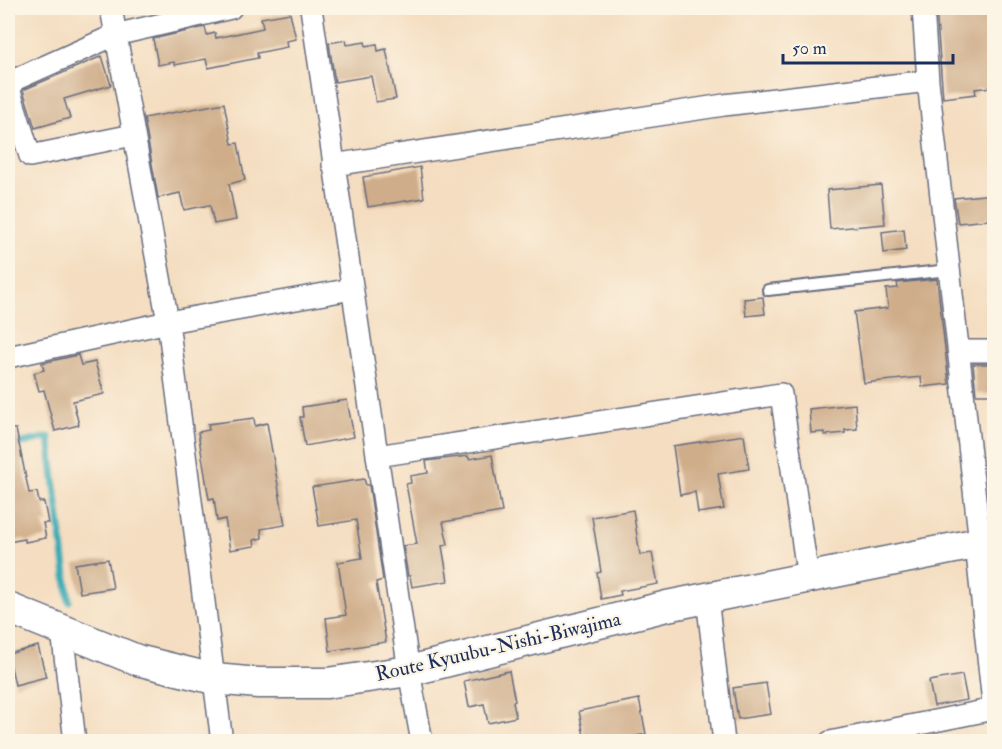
<svg xmlns="http://www.w3.org/2000/svg" width="1002" height="749" font-family="'IM FELL Double Pica',serif">
  <style>
    .lines { fill: none; stroke-linecap: round; stroke-linejoin: round }
    .stream { stroke: #3aabb6; stroke-width: 7 }
    .building { fill: #cfad8a }
    .lane-casing { stroke: #676c80; stroke-width: 14 }
    .street-casing { stroke: #676c80; stroke-width: 24 }
    .secondary-casing { stroke: #676c80; stroke-width: 33 }
    .lane { stroke: #fff; stroke-width: 10 }
    .street { stroke: #fff; stroke-width: 21 }
    .secondary { stroke: #fff; stroke-width: 30 }
    .labels { text-anchor: middle; stroke-width: 4.5; stroke-linejoin: round; paint-order: stroke }
    .street-label { font-size: 20px; fill: #1b2f5e; stroke: #fcf5e5 }
  </style>
  <rect width="100%" height="100%" fill="#fcf5e5"/>
  <filter id="ink" filterUnits="userSpaceOnUse"><feTurbulence type="fractalNoise" baseFrequency=".0167" numOctaves="2"/><feDisplacementMap in="SourceGraphic" scale="12" xChannelSelector="R" yChannelSelector="G"/><feConvolveMatrix kernelMatrix="1 2 1 2 8 2 1 2 1" color-interpolation-filters="sRGB"/></filter>
  <filter id="wash" filterUnits="userSpaceOnUse"><feTurbulence type="fractalNoise" baseFrequency=".008" numOctaves="4" result="noise"/><feDisplacementMap in="SourceGraphic" scale="24" xChannelSelector="R" yChannelSelector="G"/><feGaussianBlur stdDeviation="1.35" result="paint"/><feColorMatrix in="noise" values="0 0 0 0 0 0 0 0 0 0 0 0 0 0 0 0 0 1.4 0 .05"/><feComposite in="paint" operator="in"/></filter>
  <g filter="url(#wash)">
    <rect width="100%" height="100%" fill="#f4ddc0"/>
    <g class="lines">
      <!-- stream -->
      <path class="stream" d="M8,446L49,437L69,601"/>
    </g>
    <g id="blocks">
      <!-- building -->
      <path class="building" d="M936,8H986L987,10H991L994,42V78L991,79L992,87L975,89L976,94L943,98Z
        M290,13L296,39L286,41L287,47L257,53L258,58L208,68L206,59L175,65L174,62L158,65L153,39L205,27L207,35L215,33L216,38L263,28L261,18Z
        M346,40L347,45L365,42L366,46L377,44L378,51L386,49L396,99L376,102L371,76L335,82L329,43Z
        M102,56L111,85L64,99L70,118L35,128L23,90Z
        M224,103L232,144L238,143L245,180L229,184L236,220L214,224L210,205L184,210L180,193L158,198L144,118Z
        M420,167L424,198L368,207L363,177Z
        M881,185L885,224L830,229L827,190Z
        M994,194V214L988,215V220L958,223L954,198Z
        M904,229L906,250L884,253L882,232Z
        M937,279L949,384L922,387L921,377L864,383L854,312L888,308L886,289L898,288L897,283Z
        M763,297L765,314L746,316L744,299Z
        M78,355L81,365L95,362L104,394L73,401L79,425L55,431L44,390L39,391L34,373L44,370L42,363Z
        M973,364H994V394H976Z
        M347,400L354,437L305,446L300,417H303L302,407Z
        M855,404L857,429L845,430V433L825,435V432L811,433L809,409Z
        M254,418L255,426L267,423L285,525L261,529L262,538L254,540L255,546L230,550L225,519L217,521L214,498L209,499L198,432L209,430L208,424Z
        M8,429H16L29,493L37,492L39,502H44L48,523H43L46,538L25,542V539L8,542Z
        M744,435L749,469L718,474L724,509L698,513L695,492L680,495L673,446Z
        M492,455L502,512L443,522L448,544L442,546L448,581L412,587L410,576H408L403,546L417,544L406,484L411,483L410,476L428,473L426,461L468,456L469,459Z
        M364,479L366,485H369L383,580L376,582L386,642L330,651L326,618L346,615L338,562L362,558L356,520L319,526L312,487Z
        M633,510L640,555L652,553L658,584L620,591L621,595L601,599L597,573L601,572L592,517Z
        M108,559L113,588L80,593L75,564Z
        M38,646L46,677L15,685L8,654Z
        M509,671L515,701L513,702L516,717L488,723L484,704L469,707L464,681Z
        M962,675L967,700L934,706L929,681Z
        M766,683L771,714L738,719L733,688Z
        M639,699L646,734L612,741H585L579,711Z"/>
    </g>
  </g>
  <g filter="url(#ink)">
    <use href="#blocks" fill-opacity="0" stroke="#676c80" stroke-width="1.5"/>
    <g class="lines">
      <!-- lane casing -->
      <g class="lane-casing">
        <path id="lane" d="M768,290L949,270"/>
      </g>
      <!-- street casing -->
      <g class="street-casing">
        <path id="street" d="M111,8L168,322L222,742
          M311,8L409,671L422,742
          M923,8L928,81L980,543
          M8,92H10L30,156L133,135
          M10,92L12,81L115,35L231,8
          M333,165L724,105L928,81
          M959,351H994
          M8,357L168,322L352,289
          M377,456L781,394L808,578
          M976,544L994,713
          M707,598L724,742
          M62,630L75,742
          M830,742L994,709"/>
      </g>
      <!-- secondary casing -->
      <g class="secondary-casing">
        <path id="secondary" d="M8,608L137,660L214,679L258,683H327L409,671L667,606L994,540"/>
      </g>
      <!-- lane -->
      <use href="#lane" class="lane"/>
      <!-- street -->
      <use href="#street" class="street"/>
      <!-- secondary -->
      <use href="#secondary" class="secondary"/>
    </g>
  </g>
  <g class="labels">
    <!-- street labels -->
    <g class="street-label">
      <text transform="translate(498 646) rotate(-13)" y="7">Route Kyuubu-Nishi-Biwajima</text>
    </g>
  </g>
  <!-- margin -->
  <rect width="1002" height="749" fill="none" stroke="#fcf5e5" stroke-width="30"/>
  <!-- scale -->
  <path d="M783 54v9h170v-9" fill="none" stroke="#1b2f5e" stroke-width="3"/>
  <text x="792" y="54" font-size="18" fill="#1b2f5e" stroke="#fcf5e5" stroke-width="4.5" paint-order="stroke">50 m</text>
</svg>
